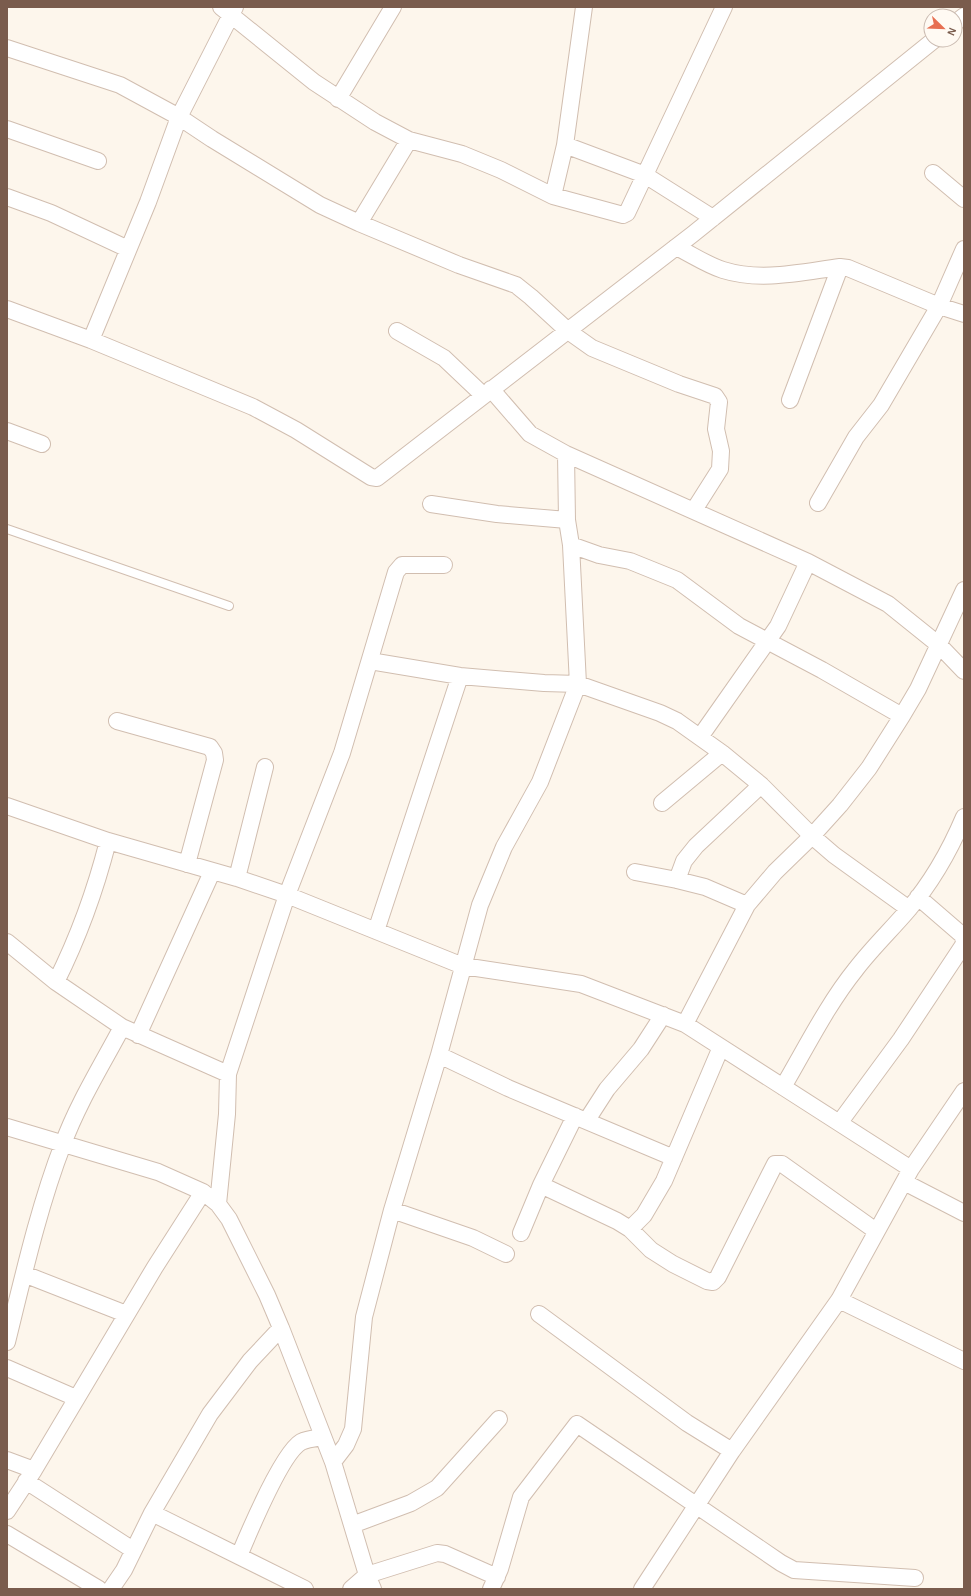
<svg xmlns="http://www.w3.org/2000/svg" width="971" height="1596" font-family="'Alegreya Sans',sans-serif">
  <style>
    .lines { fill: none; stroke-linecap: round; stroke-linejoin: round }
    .lane-casing { stroke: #d1beb0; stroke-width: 10 }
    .street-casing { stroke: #d1beb0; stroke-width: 18 }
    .lane { stroke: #fff; stroke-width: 8 }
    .street { stroke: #fff; stroke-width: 16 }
  </style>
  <rect width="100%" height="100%" fill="#fdf6ec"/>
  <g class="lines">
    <!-- lane casing -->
    <g class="lane-casing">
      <path id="lane" d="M7,529L229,606"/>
    </g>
    <!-- street casing -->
    <g class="street-casing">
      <path id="street" d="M221,7L314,82L375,122L409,140L462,154L501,170L553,196L623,215L627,213L724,7
        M955,23L964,16
        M7,48L120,85L179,117L212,139L320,205L359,223L459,265L516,285L531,297L568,331L592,348L679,384L715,396L719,402L716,429L721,451L720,469L694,510
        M338,99L393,7
        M7,129L98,161
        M565,145L645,175L713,218
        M933,173L964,199
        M553,196L565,145L584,7
        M7,197L51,213L128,249
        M359,223L409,140
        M676,247C691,254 707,265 723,270C761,282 802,272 840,267L848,268L939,306L964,314
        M7,309L91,340L253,407L296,430L371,477L377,478L693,234L934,40
        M397,331L444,358L483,395
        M91,340L148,202L179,117L235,7
        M491,389L530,434L566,454L808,562L888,604L939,645L964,671
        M790,400L840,267
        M7,431L42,444
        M818,503L856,437L881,405L939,306L964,249
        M431,504L497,514L567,520
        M571,545L599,555L630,561L677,580L739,626L822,670L902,716
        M370,661L460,676L544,683L578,684L660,713L677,721L722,753L761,785L812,836L834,855L909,909
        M117,721L210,747L214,753L215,760L187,864
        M700,737L778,626L808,562
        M662,803L722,753
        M7,806L108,841L237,878L287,895L463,966L581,984L685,1024L911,1169
        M635,872L677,880L705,887L747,905
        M237,878L265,767
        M677,880L684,861L696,846L761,785
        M918,897L962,935L964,941
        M376,931L460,676
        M7,942L56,982L122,1027L228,1074
        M56,982C80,934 95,892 108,841
        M685,1024L747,905L775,872L812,836L840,805L869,768L902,716L918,689L964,590
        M138,1035L212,872
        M439,1055L508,1088L674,1158
        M783,1087C806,1048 827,1005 856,969C872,948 891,930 908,910C932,882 950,850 964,817
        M587,1120L607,1089L641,1049L663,1015
        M840,1122L901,1039L964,944
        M7,1127L158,1172L203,1192
        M904,1182L964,1213
        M541,1185L617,1221L630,1229L651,1250L673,1264L707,1281L713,1282L718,1277L775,1164H782L876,1231
        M392,1210L473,1238L506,1254
        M630,1229L644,1215L664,1181L721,1047
        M521,1233L541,1185L575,1116
        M24,1274L126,1314
        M839,1300L964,1361
        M539,1314L687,1423L732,1451
        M7,1342C23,1277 39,1206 63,1144C78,1103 102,1065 122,1027
        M7,1368L76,1398
        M7,1460L34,1470
        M333,1462L346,1445L353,1429L364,1317L392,1210L439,1055L480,905L504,847L540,782L578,684L571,545L567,520L566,454
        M26,1481L133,1550
        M7,1511L34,1470L155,1267L203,1192L218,1204
        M152,1513L305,1589
        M352,1525L411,1503L437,1488L499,1419
        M7,1534L99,1589
        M239,1556C249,1532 282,1453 301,1442C307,1439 316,1438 322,1437
        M111,1589L124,1570L152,1513L210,1414L250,1361L281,1328
        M351,1589L367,1575L437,1553L445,1554L497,1577
        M373,1589L367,1575L333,1462L281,1328L267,1295L229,1219L218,1204L227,1114L228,1074L287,895L342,753L396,572L402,565H444
        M491,1589L500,1569L521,1497L577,1424L781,1563L794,1570L915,1578
        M642,1589L732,1451L839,1300L911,1169L964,1091"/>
    </g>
    <!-- lane -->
    <use href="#lane" class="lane"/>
    <!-- street -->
    <use href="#street" class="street"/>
  </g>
  <!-- border -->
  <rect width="971" height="1596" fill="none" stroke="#7a5c4d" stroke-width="16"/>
  <!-- north arrow -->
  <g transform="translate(943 28) rotate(113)"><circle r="19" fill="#fffaf3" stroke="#cabbb1"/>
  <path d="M0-3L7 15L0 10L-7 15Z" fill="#e76f51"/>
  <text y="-6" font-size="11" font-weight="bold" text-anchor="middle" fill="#7a5c4d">N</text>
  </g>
</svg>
